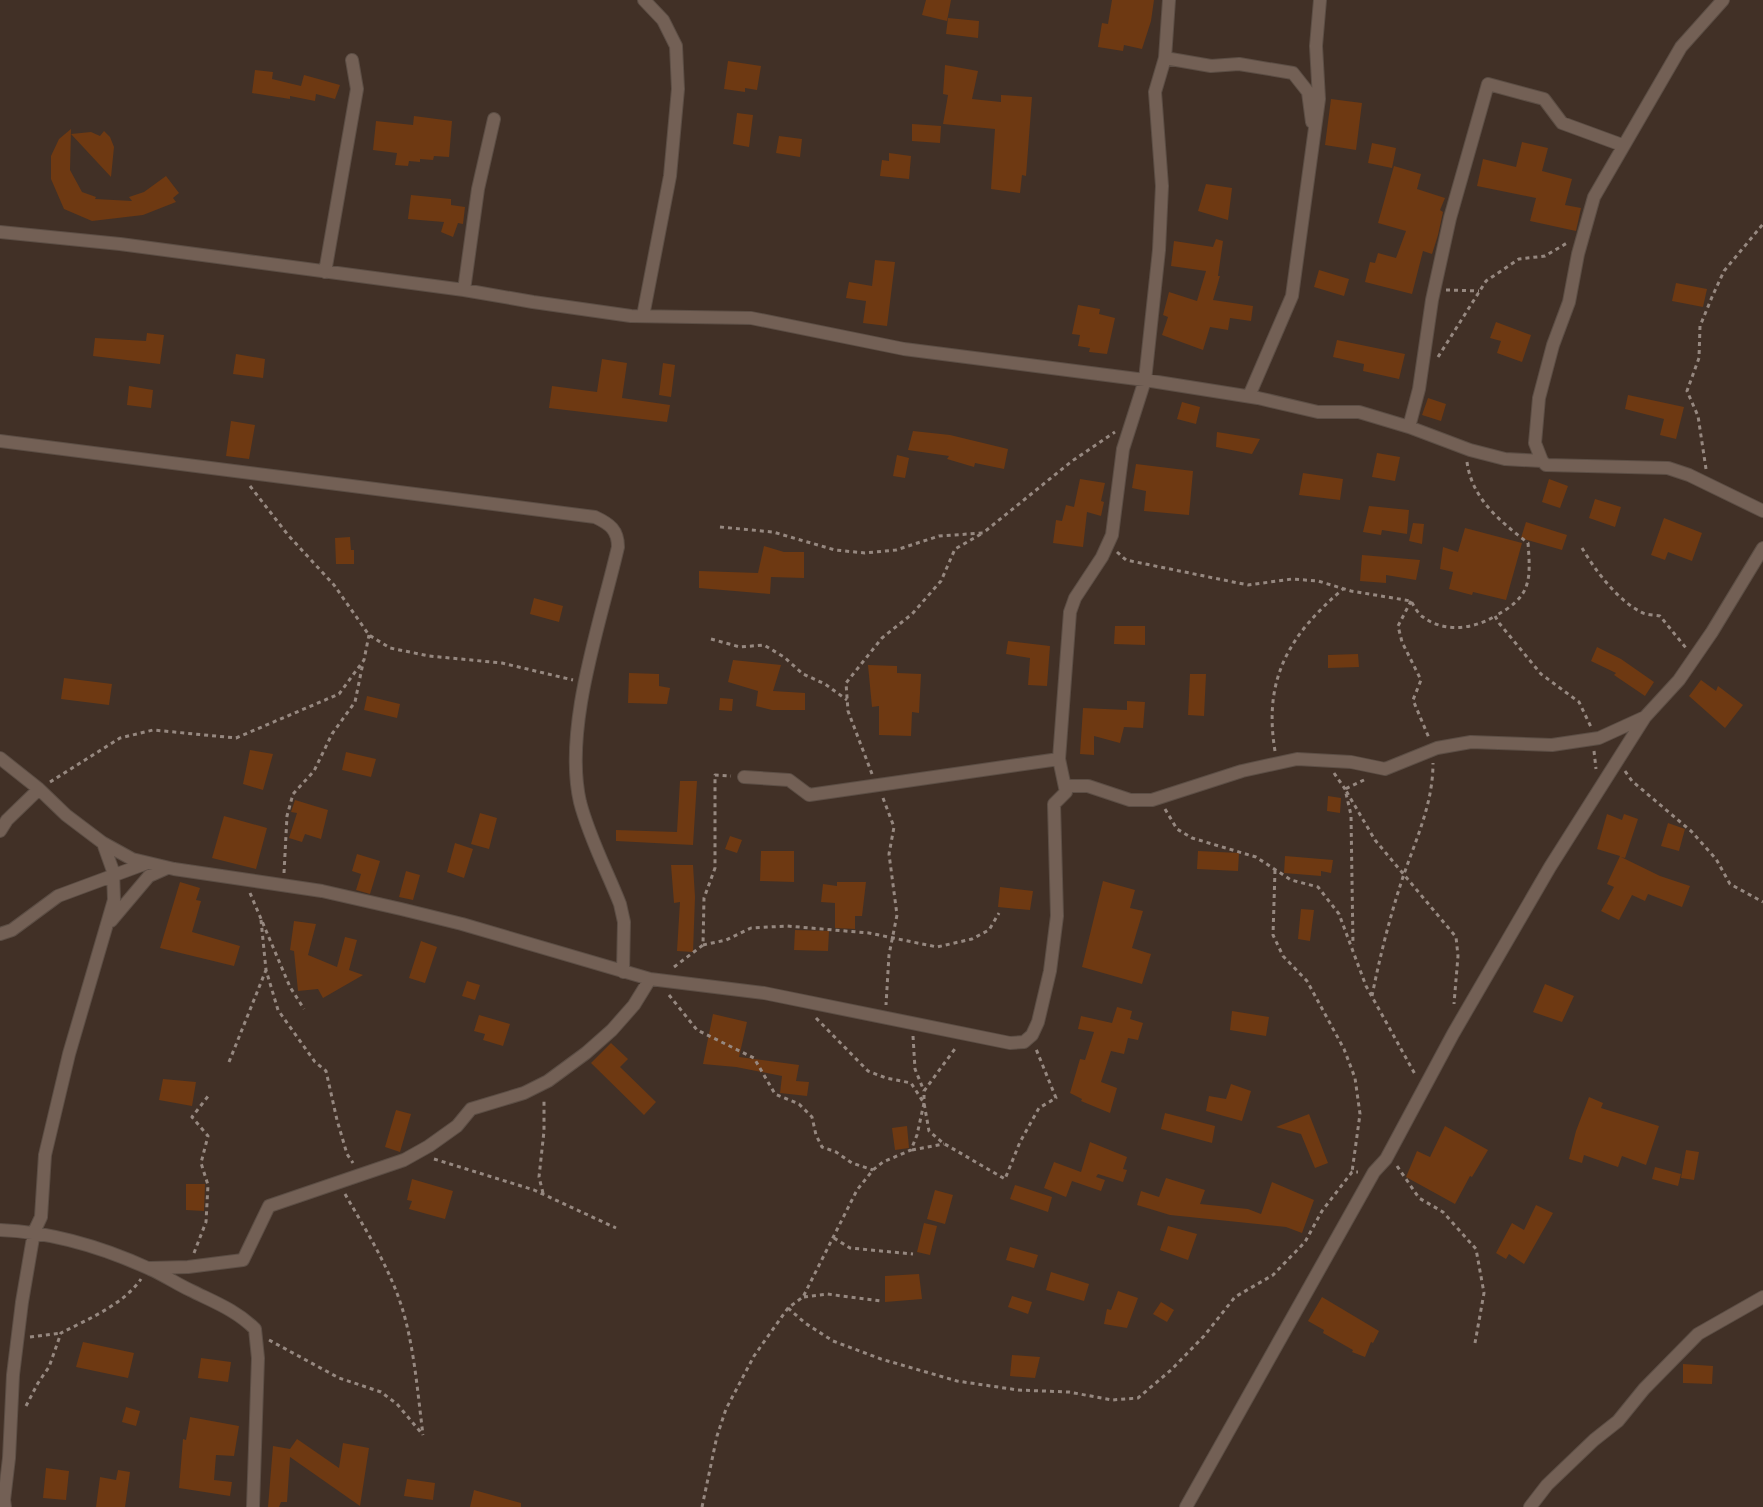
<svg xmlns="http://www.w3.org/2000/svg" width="1763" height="1507" font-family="'Open Sans',sans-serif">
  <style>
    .building { fill: #6e3912 }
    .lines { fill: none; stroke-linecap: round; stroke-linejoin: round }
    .minor-casing { stroke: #5c4e45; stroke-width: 14 }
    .path { stroke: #968880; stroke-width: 3; stroke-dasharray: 4 4; stroke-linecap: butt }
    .minor { stroke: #736055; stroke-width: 12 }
  </style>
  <rect width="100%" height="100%" fill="#413026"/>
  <!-- building -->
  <path class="building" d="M926,0H951L947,21L922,15Z
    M1112,0H1154L1151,21L1142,49L1124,45L1123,51L1098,47L1102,23L1108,24Z
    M948,18L979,21L978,38L946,34Z
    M728,61L761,66L757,90L745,88V92L724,89Z
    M945,65L978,71L972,99L1001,102V95L1032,97L1026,176L1022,175L1020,193L991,189L995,129L943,124L948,95L943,94Z
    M255,70L273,72L272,79L301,86L304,75L340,85L335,99L316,94L315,101L290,96V99L252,93Z
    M1331,99L1362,103L1356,150L1325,145Z
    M737,113L753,115L749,147L733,144Z
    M414,116L452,121L449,157L434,156L433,160L420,159V162L409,161L408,166L395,165L397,153L373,150L376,121L413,125Z
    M912,124L941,126L940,143L912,141Z
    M71,129L70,170L82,192L96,197L95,199L132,201L129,197L144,192L166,176L179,193L173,198L176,202L143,215L92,221L64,209L51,179V156L59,139Z
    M104,131L110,137L114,147L111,177L71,134L91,132L100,136Z
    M779,136L802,139L800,157L776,153Z
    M1522,142L1548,148L1542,171L1572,179L1565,205L1581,208L1576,231L1530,221L1536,198L1477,186L1483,159L1516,167Z
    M1372,143L1396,148L1392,168L1368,163Z
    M889,153L911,156L909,179L880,176L882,160L889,161Z
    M1394,166L1421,174L1417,189L1445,198L1440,210L1443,212L1438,235L1432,254L1423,251L1412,294L1365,282L1370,262L1375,263L1378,253L1396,258L1406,231L1378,223Z
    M1206,184L1232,188L1228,220L1198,211Z
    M411,195L451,199V205L465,207L463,224L458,223L453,237L441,232L444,222L408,219Z
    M1216,239L1223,241L1218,276H1220L1213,300L1253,306L1251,321L1230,318L1228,330L1210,327L1203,350L1162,335L1168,317L1163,315L1169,292L1197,301L1206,271L1171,266L1174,241L1213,247Z
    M875,260L895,262L887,326L863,323L866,301L846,298L849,282L872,286Z
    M1319,270L1349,279L1344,296L1314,287Z
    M1676,283L1707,289L1703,307L1672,301Z
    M1078,305L1100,309L1099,314L1115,318L1107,354L1089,352L1090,348L1078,346L1080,335L1072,334Z
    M1496,322L1531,335L1522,362L1497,353L1501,341L1490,338Z
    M147,333L164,335L160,364L93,356L95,338L146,341Z
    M1337,340L1405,354L1399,379L1363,371L1364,364L1333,357Z
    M236,354L265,359L263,378L233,374Z
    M602,359L627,363L622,398L670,405L667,422L549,408L552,386L597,392Z
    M663,363L675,365L671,397L659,395Z
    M129,386L153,390L151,408L127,405Z
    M1628,395L1684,407L1676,439L1660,435L1664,419L1625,409Z
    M1428,398L1446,404L1441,421L1422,415Z
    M1182,402L1200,407L1196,424L1177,419Z
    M231,421L255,425L249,459L226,456Z
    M913,431L950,435L1008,449L1004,469L975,463L974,467L947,459L949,456L908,450Z
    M1217,432L1260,439L1252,454L1216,447Z
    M1377,453L1400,457L1395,481L1372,477Z
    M897,455L909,458L905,478L893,476Z
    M1136,464L1193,471L1189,515L1144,511L1146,491L1132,488Z
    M1303,473L1343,479L1340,500L1299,495Z
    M1080,479L1105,483L1101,501L1104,502L1101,516L1087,512L1083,547L1053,543L1056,520L1062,521L1066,505L1074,507Z
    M1549,479L1568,486L1560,508L1542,502Z
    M1595,499L1621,507L1615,527L1589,518Z
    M1369,506L1409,510L1407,534L1382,530L1381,535L1363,532Z
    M1664,518L1702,533L1692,561L1668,552L1665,560L1651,555Z
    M1526,522L1567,535L1562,550L1521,538Z
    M1413,523L1424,524L1422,544L1409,541Z
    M1465,528L1522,543L1506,600L1473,592L1472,595L1449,589L1453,572L1440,569L1443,547L1458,552Z
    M350,537L351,550H354V564H336L335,538Z
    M764,546L784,552H804V578L771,577L770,594L699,588V571L758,573Z
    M1362,555L1420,560L1416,580L1386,575V583L1360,581Z
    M534,598L563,606L559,622L530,614Z
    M1115,626H1145V645L1114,644Z
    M1008,641L1050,646L1047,686L1028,685L1030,658L1006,654Z
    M1597,647L1621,659L1654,682L1645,696L1614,675L1616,673L1591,661Z
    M1358,654L1359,667L1328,668V655Z
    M733,660L781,665L773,691L805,693V710H772L756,706L758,691L728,682Z
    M868,665L897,666V673L921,674L919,713L912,712L911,736L879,735V706L872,707Z
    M629,673L659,674V686L670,688L667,704L628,703Z
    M1190,674H1206L1204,716L1188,715Z
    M64,678L112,684L109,705L61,699Z
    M1701,680L1716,691L1718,686L1743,705L1725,728L1689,696Z
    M367,696L400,704L397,718L364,710Z
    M720,698L733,699L732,711L719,710Z
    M1127,701L1145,702L1143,728L1124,727L1120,743L1094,736V755L1080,754L1083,708L1127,710Z
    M250,750L273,754L263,790L243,784Z
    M346,752L376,759L371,777L342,770Z
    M680,781H697L693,845L616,841V830L677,832Z
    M1328,796L1341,798L1340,813L1327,811Z
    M295,800L328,810L321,839L305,834L302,842L289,838L297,813L291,812Z
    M480,813L497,818L489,849L471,844Z
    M1607,814L1622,820L1624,814L1638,819L1625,858L1621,857L1660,876L1690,886L1682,907L1648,894L1645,901L1632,895L1619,920L1601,911L1614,887L1607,884L1620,856L1597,849Z
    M224,816L267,828L256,869L212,858Z
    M1668,823L1685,829L1679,851L1661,846Z
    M730,836L742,840L737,853L725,849Z
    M455,843L473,849L464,878L447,872Z
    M761,851H794V882L760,881Z
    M1198,851L1239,853L1238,871L1197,869Z
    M357,854L380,861L370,894L356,890L361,874L352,871Z
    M1285,856L1333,860L1331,873L1321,871V876L1284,873Z
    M671,865H693L695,897L693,952L677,951L680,902L674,903Z
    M406,871L420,875L413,900L399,897Z
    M1103,881L1135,890L1130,908L1143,911L1132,948L1151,954L1142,984L1082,967Z
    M180,882L200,888L196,900L201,901L192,932L240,946L234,966L160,948Z
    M837,882H866L862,916H855V929L835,928V903L821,902L823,884L837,886Z
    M1000,887L1033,891L1030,910L998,907Z
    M1301,909L1314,910L1310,941L1298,939Z
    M294,921L316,924L308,955L337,967L345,937L357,940L349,970L363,975L323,998L318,989L298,991L294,951L290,950Z
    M795,930L829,931L828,951L794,950Z
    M421,941L437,947L425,983L409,978Z
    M467,981L480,985L475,1000L462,996Z
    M1545,984L1574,996L1562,1022L1533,1012Z
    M1117,1007L1132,1011L1130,1019L1143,1023L1138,1040L1128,1038L1124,1054L1111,1051L1101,1082L1117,1088L1110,1113L1081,1101L1082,1099L1070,1093L1080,1059L1085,1060L1094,1032L1078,1029L1081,1016L1112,1023Z
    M1232,1011L1269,1017L1266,1036L1230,1030Z
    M713,1014L747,1022L739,1057L799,1065L796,1081L809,1082L807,1096L780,1093L782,1076L736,1067L703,1064Z
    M479,1015L510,1024L503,1046L483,1040L485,1034L474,1031Z
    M611,1043L628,1059L620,1067L656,1102L644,1115L591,1063Z
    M163,1079L196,1082L192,1106L159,1100Z
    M1231,1084L1251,1091L1242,1121L1206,1111L1209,1096L1226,1099Z
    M1589,1097L1603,1103L1601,1108L1659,1126L1646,1165L1622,1156L1618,1167L1584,1155L1582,1163L1569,1159L1576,1131Z
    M396,1110L411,1114L400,1152L385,1147Z
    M1165,1113L1215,1126L1212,1143L1161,1129Z
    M1309,1114L1328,1163L1315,1168L1301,1134L1276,1127Z
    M907,1126L909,1148L895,1150L892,1128Z
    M1445,1126L1488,1150L1472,1177L1470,1176L1455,1204L1406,1177L1417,1151L1430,1157Z
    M1090,1142L1127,1157L1123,1169L1127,1170L1123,1182L1098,1174L1096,1177L1105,1180L1101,1191L1072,1181L1066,1197L1044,1188L1054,1162L1081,1172Z
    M1686,1150L1699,1152L1694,1180L1681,1178Z
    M1655,1167L1681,1174L1678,1186L1652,1179Z
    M1166,1178L1205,1190L1200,1204L1248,1209L1261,1214L1272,1182L1314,1200L1302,1233L1286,1227L1170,1215L1137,1205L1141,1191L1159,1197Z
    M412,1179L453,1191L445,1219L409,1209L412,1201L407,1200Z
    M186,1184H205L204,1211L186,1210Z
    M1015,1185L1052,1197L1048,1212L1010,1199Z
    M935,1190L953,1195L945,1224L927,1219Z
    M1536,1205L1553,1213L1524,1264L1509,1254L1506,1259L1496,1253L1512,1223L1524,1230Z
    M924,1223L937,1226L930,1255L917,1252Z
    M1168,1226L1197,1234L1188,1260L1160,1250Z
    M1010,1247L1038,1255L1034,1268L1006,1260Z
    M1051,1272L1089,1284L1084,1301L1046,1290Z
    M919,1274L922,1299L885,1302V1276Z
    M1118,1291L1138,1298L1127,1328L1104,1324L1107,1309L1111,1310Z
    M1012,1296L1032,1302L1028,1314L1008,1307Z
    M1322,1297L1379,1331L1373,1343L1371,1342L1365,1357L1352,1352L1353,1350L1323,1333L1324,1330L1308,1321Z
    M1161,1302L1174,1310L1167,1322L1153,1314Z
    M83,1342L134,1353L128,1378L76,1367Z
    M1012,1355L1040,1357L1035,1378L1010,1376Z
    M201,1358L231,1362L228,1382L198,1378Z
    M1683,1364L1713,1366L1712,1384L1683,1383Z
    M126,1407L140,1411L136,1426L122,1422Z
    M190,1417L239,1426L234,1456L216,1455L214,1480L232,1482L230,1496L179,1488L183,1439L186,1440Z
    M297,1439L339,1468L343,1443L369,1448L360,1506L290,1457L287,1502H281L279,1507H268L273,1446L290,1449Z
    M46,1468L69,1471L66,1500L43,1498Z
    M118,1470L130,1472L125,1507H96L100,1477L116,1480Z
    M407,1479L435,1483L433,1500L404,1496Z
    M474,1490L521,1503V1507H470Z"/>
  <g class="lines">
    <!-- minor casing -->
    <g class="minor-casing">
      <path id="minor" d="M1165,58L1211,66L1239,64L1293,73L1308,92L1312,122
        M0,232L120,244L464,290L533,302L631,316L751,318L904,349L1145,380L1258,398L1318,412H1359L1409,427L1470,450L1505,459L1542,461L1546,465L1668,468L1689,475L1763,511
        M325,272L357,89L352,60
        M464,290L478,189L494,119
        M643,316L670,176L678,89L676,46L663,20L644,0
        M1249,396L1292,296L1319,99L1316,46L1320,0
        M1409,427L1419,389L1432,300L1450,218L1488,84L1544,99L1562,123L1622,145
        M0,441L595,517C610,524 618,530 618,547C601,621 563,728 580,802C589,837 607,871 620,904L624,922L623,972
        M1542,461L1535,443L1539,398L1553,345L1569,302L1578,254L1594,197L1681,47L1723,0
        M0,758L39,789
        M744,777L789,780L809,795L1059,759
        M1066,792V786H1088L1130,800H1152L1242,771L1297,759L1351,762L1385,769L1437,748L1471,742L1552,745L1599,738L1645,717
        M0,831L7,820L39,789L66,815L103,843L132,859L174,869L322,891L401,909L462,924L650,979L764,993L1010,1043L1024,1042L1032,1035L1038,1022L1050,971L1057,916L1054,804L1066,792L1059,759L1070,612L1075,598L1102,557L1112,535L1123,449L1145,380L1159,250L1162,186L1155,92L1165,58L1169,0
        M111,921L149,876L167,868
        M0,934L12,930L58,896L147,863
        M0,1230C52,1232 102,1247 150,1269C164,1275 177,1284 190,1290C214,1302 236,1310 255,1329L258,1358L253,1507
        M150,1268L188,1267L243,1260L269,1206L404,1160L429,1146L457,1126L471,1109L524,1093L548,1081L586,1053L612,1030L634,1005L650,979
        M5,1507L4,1500L9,1458L13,1375L22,1302L34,1232L41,1217L45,1155L69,1054L114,900L113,871L103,843
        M1186,1507L1374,1172L1386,1159L1453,1034L1550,867L1645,717L1679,680L1712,632L1763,548
        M1530,1507L1547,1485L1594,1440L1618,1421L1644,1389L1698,1334L1763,1297"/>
    </g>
    <!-- path -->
    <path class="path" d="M1446,290L1479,291
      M1438,357L1486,281L1519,259L1545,256L1567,243
      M1467,462C1472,499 1500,521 1528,543C1531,581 1531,597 1495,616L1499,623L1541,674L1579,702L1591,727
      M1706,469L1698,416L1687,391L1699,358L1700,326L1712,297L1724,271L1763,224
      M250,486L288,535L334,585L369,635L390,648L429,656L502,663L573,680
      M720,527L773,532L835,550L865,553L896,550L939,536L983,533L1072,461L1115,432
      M1582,548C1595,570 1617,600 1641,612C1646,615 1654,615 1660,616L1686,648
      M1117,552L1126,560L1248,585L1292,579L1318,581L1351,591L1411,601C1414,606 1418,614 1423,617C1444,633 1474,629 1495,616
      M1411,601L1398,626L1402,642L1421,680L1413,700L1429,738
      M711,639L740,647L764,645L784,657L803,674L825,684L847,700
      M1275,751C1263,679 1289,635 1343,589
      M1594,751L1596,769
      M1625,771L1632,781L1691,831L1716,859L1730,884L1763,902
      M1334,773L1345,789L1351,815L1353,945
      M872,774L848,711L846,683L882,638L912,614L941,581L955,549L983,533
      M1364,780L1345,789L1375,840L1456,937L1458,956L1454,1004
      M50,782L120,738L153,730L236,738L339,694L364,660L369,635
      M883,798L894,827L889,854L897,915L889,955L886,1005
      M1165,809L1177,829L1192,838L1256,857L1291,880L1318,887L1339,914L1366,986L1416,1076
      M1275,870L1273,935L1283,956L1307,981L1344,1049L1355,1078L1360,1114L1352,1172
      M284,873L287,816L293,794L314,771L332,734L355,702L363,663
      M250,893L290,987L304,1009
      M261,920L266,970L278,1010L315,1062L326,1071L337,1120L347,1154L353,1163
      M703,945L726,940L751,928L787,926L869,933L937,947L972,939L989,930L999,913
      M674,967L703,945L704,898L715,868V775L731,776
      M669,995L697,1030L754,1058L775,1094L799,1104L812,1117L816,1135L822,1147L836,1152L852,1163L873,1170
      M1372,996C1380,956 1390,916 1403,877C1416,839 1433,804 1433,763
      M816,1018L868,1071L886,1078L911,1083L924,1103L929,1131L943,1143L1005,1179L1020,1142L1039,1108L1056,1098L1036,1049
      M913,1036L915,1069L924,1091
      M229,1062L266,970
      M912,1150L944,1144
      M434,1159L534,1190L616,1228
      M1397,1166L1419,1198L1443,1212L1476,1249L1484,1293L1475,1343
      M543,1193L539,1177L544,1131V1098
      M345,1194C368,1234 393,1273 405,1318C415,1356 418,1396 423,1435
      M834,1238L850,1248L913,1254
      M194,1253L206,1222L208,1185L201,1163L208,1136L192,1117L209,1095
      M804,1297L827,1294L881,1301
      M788,1308L805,1323L833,1341L881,1359L957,1381L1018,1390L1069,1392L1112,1400L1138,1398L1171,1370L1204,1336L1235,1297L1273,1275L1305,1242L1322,1211L1352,1172H1358
      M30,1337L61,1333
      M269,1340L339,1378L381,1392L397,1404L423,1435
      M26,1406L38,1383L49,1367L61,1333C88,1319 123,1305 141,1279
      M702,1507L717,1436L726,1409L754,1356L788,1308L803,1297L857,1190L873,1170L883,1162L911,1150L917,1135L924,1103V1091L957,1046"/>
    <!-- minor -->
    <use href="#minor" class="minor"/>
  </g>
</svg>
